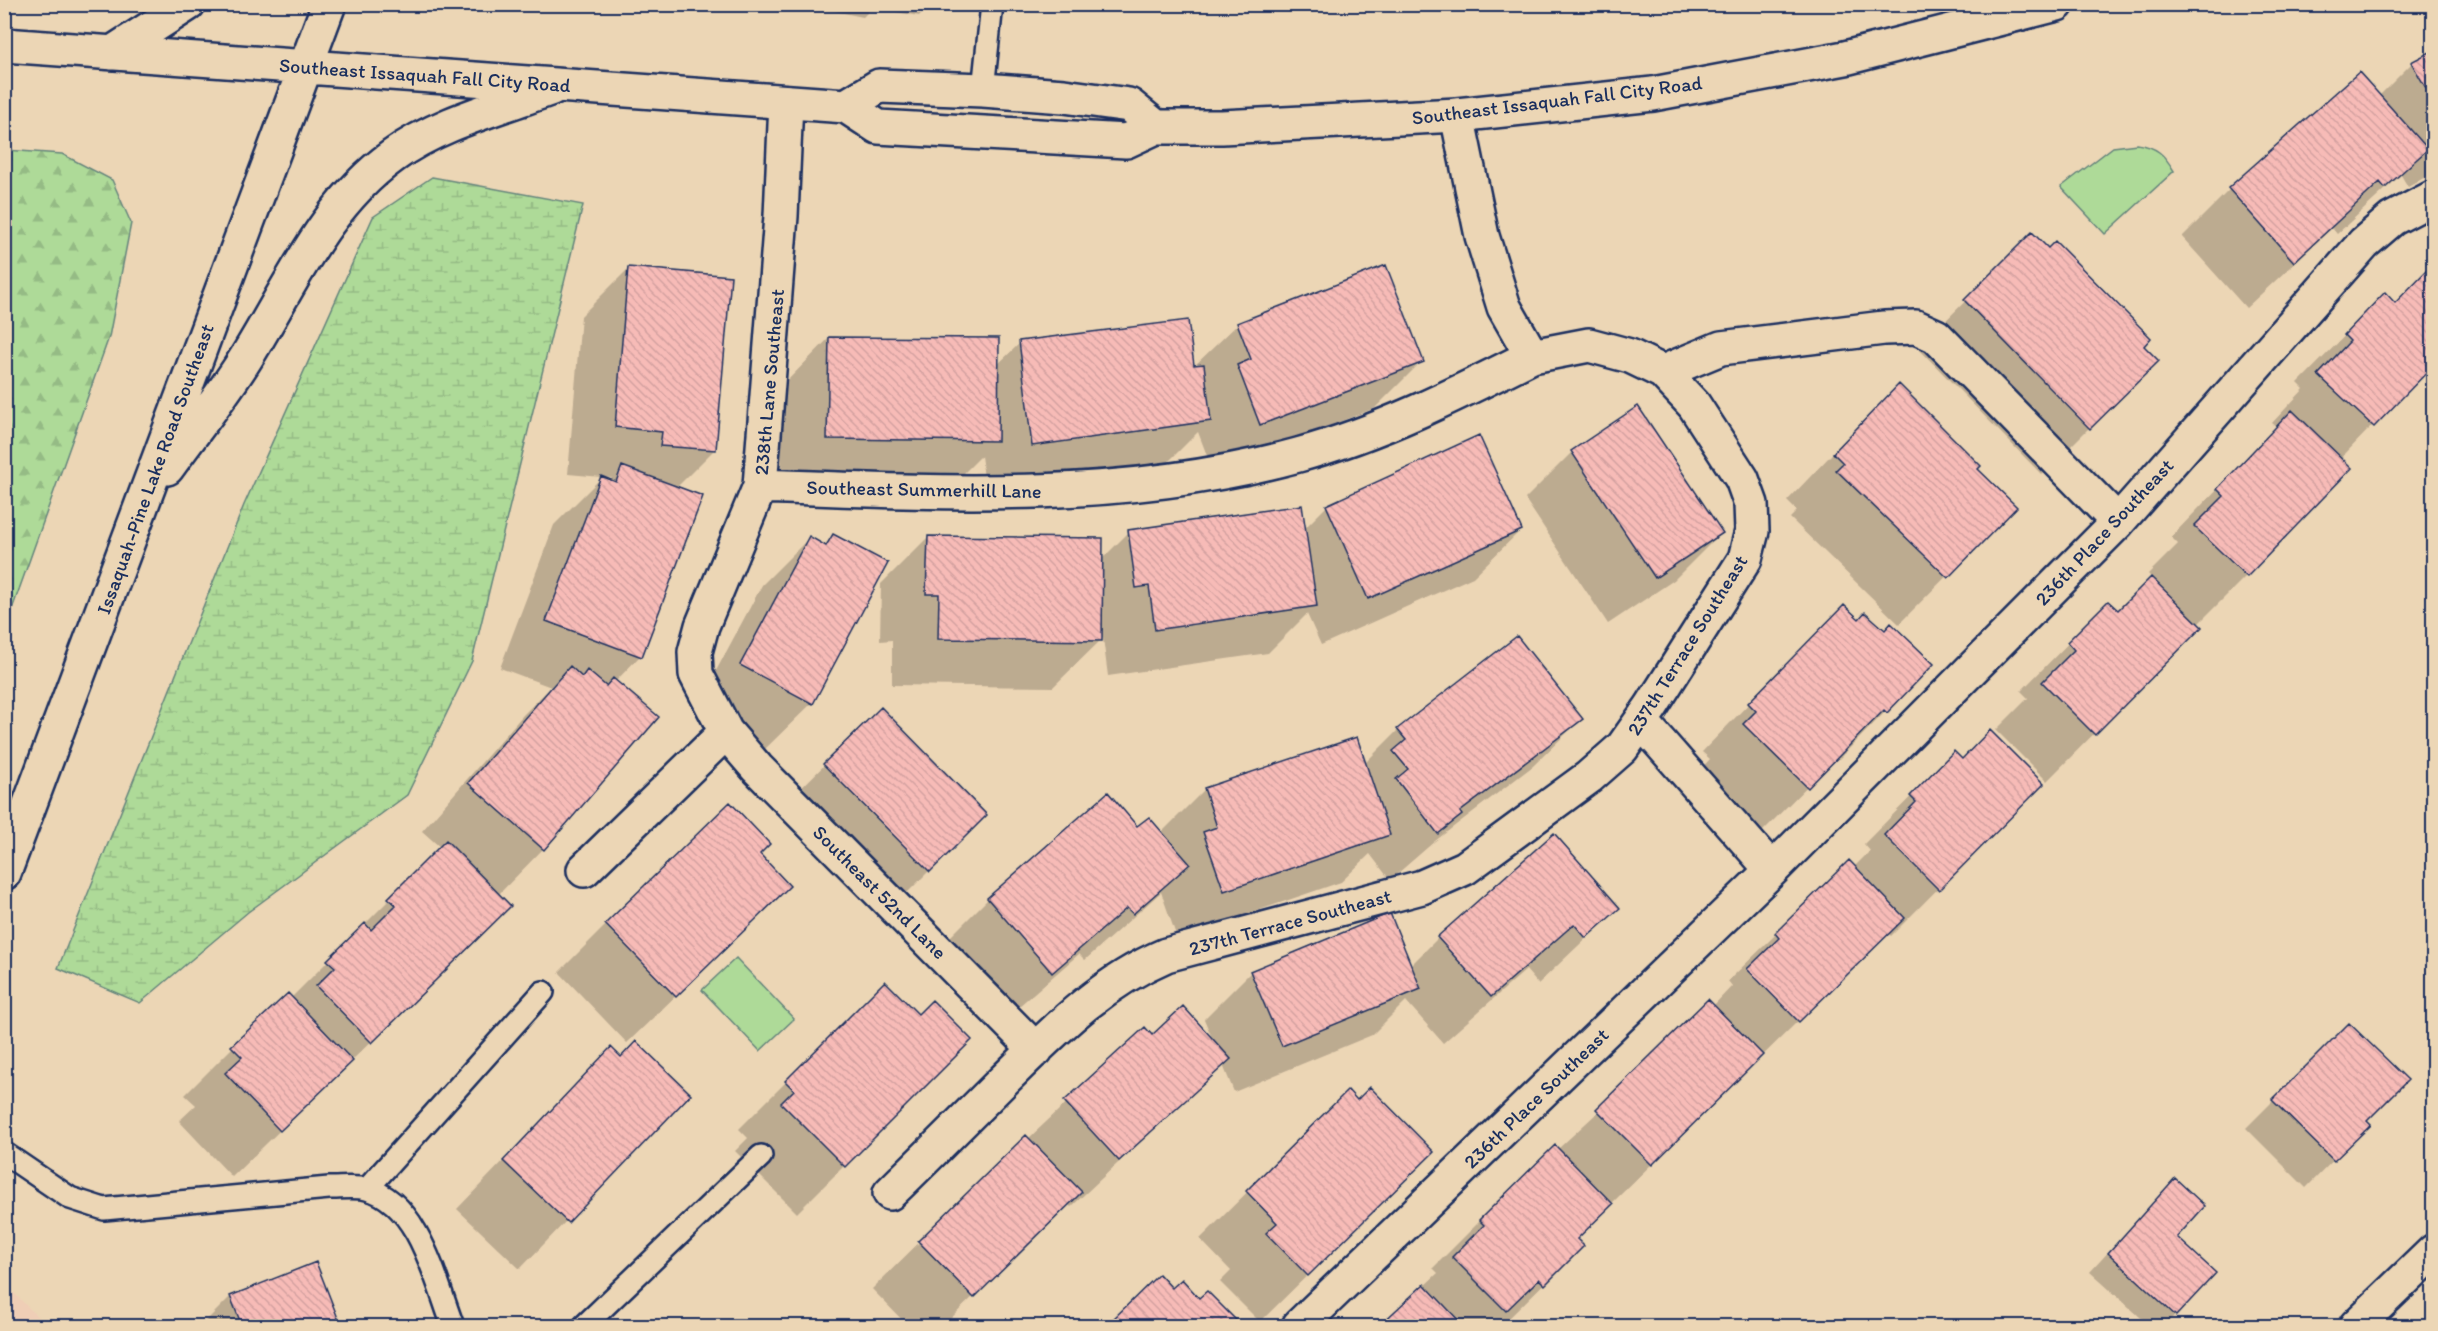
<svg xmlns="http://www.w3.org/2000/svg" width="2438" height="1331" font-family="Itim,sans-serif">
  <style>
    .built { fill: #efceb6 }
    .forest { fill: url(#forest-firs); stroke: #64847b; stroke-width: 1.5 }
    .wetland { fill: url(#wetland-marsh); stroke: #64847b; stroke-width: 1.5 }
    .park { fill: #aeda98; stroke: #64847b; stroke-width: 1.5 }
    .shadow { fill: #0003 }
    .building { fill: url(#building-back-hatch); stroke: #1b2f5e; stroke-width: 1.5 }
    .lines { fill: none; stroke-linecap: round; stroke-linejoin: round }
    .lane-casing { stroke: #1b2f5e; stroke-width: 26 }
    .street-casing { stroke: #1b2f5e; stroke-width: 38 }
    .secondary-casing { stroke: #1b2f5e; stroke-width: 38 }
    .lane { stroke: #ecd6b5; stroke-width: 21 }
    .street { stroke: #ecd6b5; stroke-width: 33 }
    .secondary { stroke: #ecd6b5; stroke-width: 33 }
    .labels { text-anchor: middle; stroke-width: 5; stroke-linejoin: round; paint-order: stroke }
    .street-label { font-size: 20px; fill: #1b2f5e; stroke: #ecd6b5 }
  </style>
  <defs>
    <pattern id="forest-firs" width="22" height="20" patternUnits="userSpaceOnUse" patternTransform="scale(1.5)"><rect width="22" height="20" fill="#aeda98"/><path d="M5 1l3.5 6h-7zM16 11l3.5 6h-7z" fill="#95bb85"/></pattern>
    <pattern id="wetland-marsh" width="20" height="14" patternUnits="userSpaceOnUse" patternTransform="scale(1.5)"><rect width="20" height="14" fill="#aeda98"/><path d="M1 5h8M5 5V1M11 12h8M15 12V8" fill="none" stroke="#95bb85"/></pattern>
    <pattern id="building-back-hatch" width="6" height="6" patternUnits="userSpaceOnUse" patternTransform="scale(1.5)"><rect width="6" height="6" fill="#f7bbb7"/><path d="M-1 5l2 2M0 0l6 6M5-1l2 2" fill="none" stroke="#d3a1a0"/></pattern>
  </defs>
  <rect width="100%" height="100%" fill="#ecd6b5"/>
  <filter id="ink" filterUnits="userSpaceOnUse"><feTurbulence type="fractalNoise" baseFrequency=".0167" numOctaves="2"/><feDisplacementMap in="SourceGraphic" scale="12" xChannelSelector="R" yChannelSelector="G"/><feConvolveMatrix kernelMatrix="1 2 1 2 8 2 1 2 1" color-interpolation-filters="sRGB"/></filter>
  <g filter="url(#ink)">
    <!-- built -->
    <path class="built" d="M4,1284H5L47,1326H5Z"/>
    <!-- forest -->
    <path class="forest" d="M5,150L62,154L112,180L131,223L109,337L5,629Z"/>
    <!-- wetland -->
    <path class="wetland" d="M432,177L583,205L472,661L407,795L248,912L140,1003L58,968L244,505L373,217Z"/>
    <!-- park -->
    <path class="park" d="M2137,144C2157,147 2164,154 2174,171L2105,234L2061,187L2113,147Z
      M736,958L794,1019L760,1051L702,990Z"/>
    <!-- shadow -->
    <path class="shadow" d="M800,4H930L919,16L872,8L863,17Z
      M2434,51V172L2408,187L2401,175L2337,234L2332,228L2246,308L2182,237L2229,190L2359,74L2379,96L2412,63Z
      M2032,235L2156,361L2042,475L1918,348Z
      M629,268L714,450L676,488L640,656L615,682L656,717L543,849L498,895L462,953L232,1177L179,1121L196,1105L185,1095L233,1047L291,998L441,848L422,831L523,715L551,687L500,668L554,525L601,478L609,481L612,478L568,474L581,316Z
      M2385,295L2434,362L2340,459L2246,576L2197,625L2200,627L2047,781L1996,730L2028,698L2021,691L2108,603L2118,612L2152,578L2148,574L2178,544L2171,537L2277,427L2272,423L2304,389L2298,383Z
      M1238,324L1422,361L1375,408L1213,471L1198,432L1162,468L986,492L981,456L949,488L781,486L782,386L829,338L997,365L1020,343L1193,367Z
      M1852,433L2015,507L1899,624L1790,518L1797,511L1787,501Z
      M1572,452L1721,533L1674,580L1608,624L1525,499Z
      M1327,506L1521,530L1473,577L1321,645L1307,614L1268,653L1108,676L1103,638L1053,687L892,685V640L880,641L881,584L928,537L1102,559L1129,532L1304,529Z
      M833,536L812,703L764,750L694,712L762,585L809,538L823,546Z
      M1859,621L1932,664L1839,759L1836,757L1760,834L1697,773L1710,759L1702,752L1797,654Z
      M881,709L985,815L882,918L777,812Z
      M1581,719L1533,766L1435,841L1390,880L1370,854L1341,882L1177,938L1161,892L1085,960L1079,954L1004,1019L941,946L988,899L1108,794L1137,828L1161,833L1205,789L1365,763L1398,730Z
      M1954,753L1962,761L2042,784L1891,936L1888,933L1611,1204L1576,1240L1582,1246L1501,1326H1381L1438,1273L1433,1268L1480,1221L1713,1006L1732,986L1728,981L1849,863L1854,867L1870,851L1864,844Z
      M758,854L741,933L627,1043L559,972L606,925Z
      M1618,908L1538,984L1526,970L1443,1043L1406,1001L1372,1035L1234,1092L1223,1065L1071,1207L1068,1204L943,1326H908L872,1289L1026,1137L1028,1139L1145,1029L1152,1037L1213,1040L1204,1019L1251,972L1410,966L1438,938Z
      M885,983L918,1016L970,1040L797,1213L735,1151L748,1138L739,1129Z
      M2349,1025L2365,1121L2368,1125L2306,1188L2246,1128Z
      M611,1049L621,1058L688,1094L520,1269L457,1209Z
      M1348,1092L1385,1199L1260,1322L1220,1282L1231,1271L1200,1239Z
      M2157,1199L2174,1237L2175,1315L2164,1326H2150L2090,1272Z
      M315,1264L340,1326H201L230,1297Z
      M1159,1276L1172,1291L1199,1300L1207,1293L1240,1326H1108Z"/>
    <!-- building -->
    <path class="building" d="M2434,50V102L2411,62Z
      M2359,72L2428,149L2385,188L2380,182L2294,262L2228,188Z
      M2032,232L2048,248L2055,241L2151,338L2144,346L2159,361L2090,429L1964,300Z
      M1386,265L1424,362L1260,425L1237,365L1251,359L1237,323Z
      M628,267L731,276L716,450L660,446L662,432L615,427Z
      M2426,271L2434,278V365L2374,427L2318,375L2350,341L2344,335L2385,292L2395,303Z
      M1188,320L1194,365L1204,364L1211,421L1032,446L1019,341Z
      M829,337L999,338L998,441L827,439Z
      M1899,384L1981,466L1978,469L2017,507L1948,578L1836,470L1843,463L1833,453Z
      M1638,406L1723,533L1655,578L1571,451Z
      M2292,410L2352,468L2247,577L2194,526L2224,496L2217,489Z
      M1479,435L1522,530L1368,599L1326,505Z
      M622,466L703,496L642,657L546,621L601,476L616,482Z
      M1302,505L1317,606L1155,630L1149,586L1136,588L1128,530Z
      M833,534L888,563L813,704L740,665L809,536L826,546Z
      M928,536L1103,538L1102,641L938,639L939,594H926Z
      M2151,577L2202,627L2095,735L2042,682L2074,650L2067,642L2108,601L2118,610Z
      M1844,605L1859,619L1865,612L1885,630L1891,623L1934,664L1887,713L1884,710L1808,788L1743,724L1756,711L1748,703Z
      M1517,636L1583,719L1460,812L1462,815L1438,834L1396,779L1408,769L1393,751L1406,740L1397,729Z
      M570,666L582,677L587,670L606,686L613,678L659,717L544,850L468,783Z
      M881,707L987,815L930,872L823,764Z
      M1990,730L2044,784L1939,890L1884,835L1916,802L1910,796L1954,751L1962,759Z
      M1357,737L1390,835L1224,891L1203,832L1217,827L1204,788Z
      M1108,792L1137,826L1149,817L1190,864L1133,914L1127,908L1052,973L987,898Z
      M730,802L770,844L760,854L790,886L676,997L605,924Z
      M1554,833L1620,908L1586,938L1574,924L1491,997L1437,937Z
      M446,840L511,906L372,1043L316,986L335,967L327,960L365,923L371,930L396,905L388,898Z
      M1849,860L1905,918L1799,1022L1747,969L1779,938L1775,933Z
      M1390,913L1421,989L1282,1046L1250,971Z
      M885,981L918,1014L932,1000L972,1040L845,1167L781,1103L794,1090L785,1081Z
      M288,993L353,1061L280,1131L225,1073L242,1057L231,1046Z
      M1708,999L1763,1055L1652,1165L1596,1109Z
      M1183,1006L1231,1059L1119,1161L1064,1101L1145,1027L1152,1035Z
      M2349,1023L2408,1080L2367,1121L2371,1125L2334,1161L2272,1100Z
      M636,1041L691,1094L568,1223L503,1161L611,1047L621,1057Z
      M1370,1087L1434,1152L1308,1276L1266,1233L1277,1223L1246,1191L1348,1090L1357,1100Z
      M1026,1135L1082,1192L974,1298L918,1241Z
      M1555,1145L1613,1204L1577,1239L1584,1246L1545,1285L1539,1279L1506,1311L1452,1257L1484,1225L1479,1220Z
      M2175,1178L2205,1206L2177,1237L2216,1273L2176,1316L2108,1253Z
      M316,1262L341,1326H242L230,1296Z
      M1159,1274L1172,1288L1182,1279L1199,1298L1207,1291L1242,1326H1106Z
      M1424,1284L1464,1326H1379Z"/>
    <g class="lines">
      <!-- lane casing -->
      <g class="lane-casing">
        <path id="lane" d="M983,90L992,4
          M4,1153L70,1198L104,1209L329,1188C341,1188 356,1186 367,1189C419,1202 436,1282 453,1326
          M367,1189L543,992
          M584,1326L761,1156"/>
      </g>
      <!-- street casing -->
      <g class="street-casing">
        <path id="street" d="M1663,372L1721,348L1884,328L1916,327L1936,336L2118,522
          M760,486C940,493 1122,503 1298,455C1379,433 1457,394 1532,356
          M1641,721L1772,870
          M726,732L757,768L1036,1050
          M584,870L726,732L696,674L695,652L702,626L760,486L781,216L786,102
          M890,1193C928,1156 966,1118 1004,1080C1054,1031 1100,983 1166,955L1422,887L1465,868L1589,777L1622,748L1651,707L1745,559L1752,531L1751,504L1742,479L1694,405L1663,372L1630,356L1589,345L1532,356L1504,307L1482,236L1457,115
          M1299,1326L1772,870L2118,522L2364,243L2392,219L2434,197
          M2356,1326L2434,1251"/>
      </g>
      <!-- secondary casing -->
      <g class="secondary-casing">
        <path id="secondary" d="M4,45L846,106L878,127L1126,141L1156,127H1222L1457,115L1653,94L1845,58L2057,4
          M112,53L188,4
          M846,106L879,86L983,90L1064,96L1129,105L1156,127
          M167,468C194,430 225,393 249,353C292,283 325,205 393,156C436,124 501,107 552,88
          M4,873L329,4"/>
      </g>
      <!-- lane -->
      <use href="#lane" class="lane"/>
      <!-- street -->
      <use href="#street" class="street"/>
      <!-- secondary -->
      <use href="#secondary" class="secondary"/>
    </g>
  </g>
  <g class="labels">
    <!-- street labels -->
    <g class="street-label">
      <text transform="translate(425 75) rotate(4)" y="7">Southeast Issaquah Fall City Road</text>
      <text transform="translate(1557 100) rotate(-7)" y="7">Southeast Issaquah Fall City Road</text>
      <text transform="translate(769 382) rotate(-85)" y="7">238th Lane Southeast</text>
      <text transform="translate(155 469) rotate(-70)" y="7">Issaquah-Pine Lake Road Southeast</text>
      <text transform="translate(924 489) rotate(1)" y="7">Southeast Summerhill Lane</text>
      <text transform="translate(2104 532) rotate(-47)" y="7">236th Place Southeast</text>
      <text transform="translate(1687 645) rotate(-58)" y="7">237th Terrace Southeast</text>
      <text transform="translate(880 892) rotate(45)" y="7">Southeast 52nd Lane</text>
      <text transform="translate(1290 922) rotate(-15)" y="7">237th Terrace Southeast</text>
      <text transform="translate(1536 1098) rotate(-44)" y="7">236th Place Southeast</text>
    </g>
  </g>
  <!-- margin -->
  <rect width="2438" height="1331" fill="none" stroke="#ecd6b5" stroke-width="24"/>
  <rect x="12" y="12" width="2414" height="1307" fill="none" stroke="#1b2f5e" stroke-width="2" filter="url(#ink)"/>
</svg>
